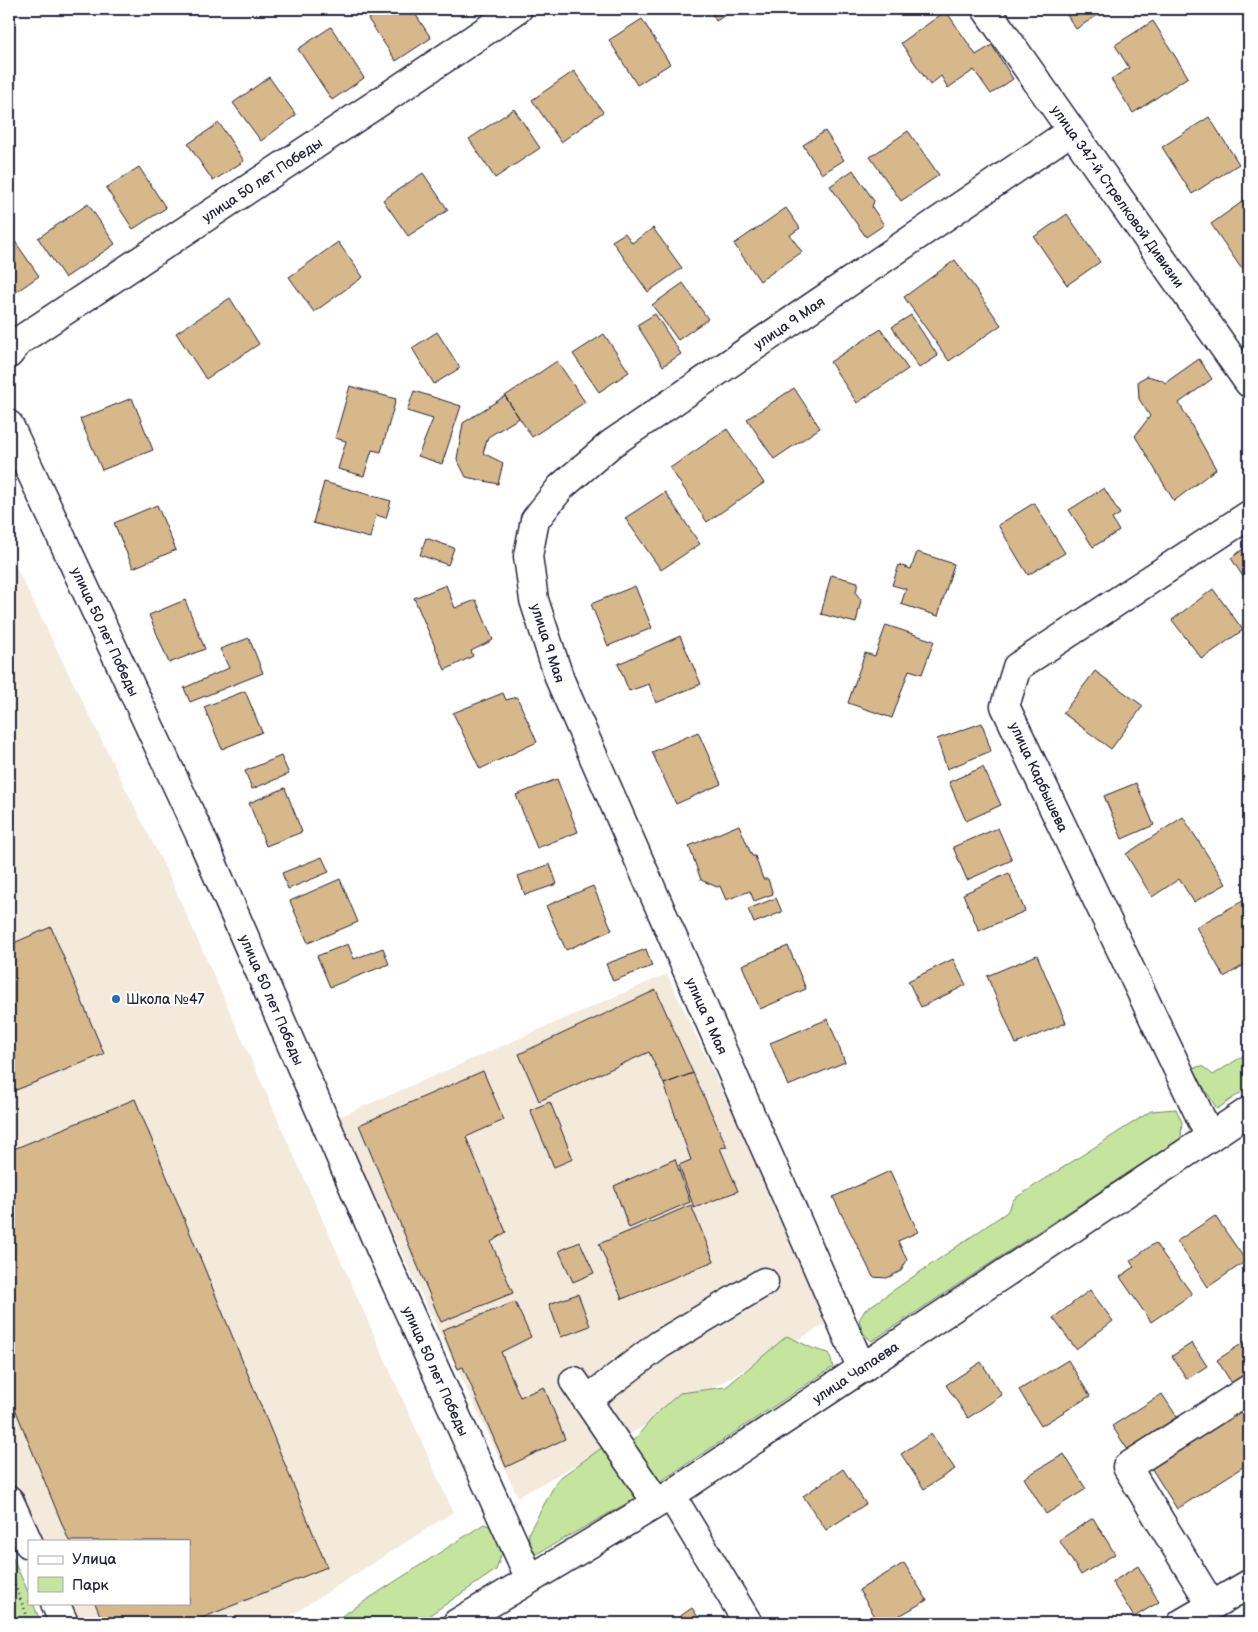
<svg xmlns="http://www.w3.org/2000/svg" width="1258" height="1632" font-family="'Balsamiq Sans',sans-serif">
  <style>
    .built { fill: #f3eadc }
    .green { fill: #c5e59e; stroke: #74846c }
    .building { fill: #d7b88b; stroke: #22223b }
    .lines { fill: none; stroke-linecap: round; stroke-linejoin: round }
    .minor-casing { stroke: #22223b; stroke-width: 31 }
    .path { stroke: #22223b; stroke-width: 3; stroke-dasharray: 1 4; stroke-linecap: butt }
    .minor { stroke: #fff; stroke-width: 28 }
    .poi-dot { fill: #1f6fb2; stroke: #fff; stroke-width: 2 }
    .labels { text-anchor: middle; stroke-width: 4.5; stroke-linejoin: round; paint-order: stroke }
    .street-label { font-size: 14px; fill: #22223b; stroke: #fff }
    .poi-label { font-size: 14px; fill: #22223b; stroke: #fff; text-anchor: start }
  </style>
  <rect width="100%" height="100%" fill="#fff"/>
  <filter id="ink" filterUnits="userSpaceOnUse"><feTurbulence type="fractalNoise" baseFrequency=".02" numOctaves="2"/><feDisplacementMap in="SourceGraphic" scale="10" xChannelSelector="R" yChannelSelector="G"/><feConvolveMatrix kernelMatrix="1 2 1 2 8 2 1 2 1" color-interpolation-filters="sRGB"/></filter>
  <g filter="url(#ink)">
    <!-- built -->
    <path class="built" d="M9,553L171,880L453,1512L279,1623H77L68,1603H189V1541H40L9,1472Z
      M667,974L831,1321L518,1497L337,1118Z"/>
    <!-- green -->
    <path class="green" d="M1249,1052V1087L1217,1109L1192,1068L1202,1066L1213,1075Z
      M1176,1109L1182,1122L1181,1138L872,1341L864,1334L859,1320L865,1310L1007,1212L1014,1199L1151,1111Z
      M787,1336L814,1349L829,1353L833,1367L631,1501L533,1556L528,1547L529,1532L558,1479L603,1447L633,1441L656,1414L680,1393L726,1387Z
      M484,1524L494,1528L503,1550L496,1570L418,1623H331Z
      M9,1550L29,1594V1603H33L41,1623H9Z"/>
    <!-- building -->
    <path class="building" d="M383,9H412L431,38L396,61L368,19Z
      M709,9H735L716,21Z
      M1063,9H1107L1076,29Z
      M946,11L976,55L992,45L1013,79L991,94L974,70L948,88L941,76L930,85L901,43Z
      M642,19L670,64L637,85L609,40Z
      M1153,21L1188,77L1133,113L1111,79L1129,68L1115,45Z
      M331,27L364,78L332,100L298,49Z
      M574,71L603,112L561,142L532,100Z
      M269,77L296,115L261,141L233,103Z
      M514,109L540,148L495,178L469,139Z
      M1209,117L1239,164L1192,194L1162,147Z
      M219,123L244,161L213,181L188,144Z
      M825,131L844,160L822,174L803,145Z
      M908,131L939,175L901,201L870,157Z
      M139,167L166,208L133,229L106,188Z
      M853,170L874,201L872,207L884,225L866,237L830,186Z
      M423,173L448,210L408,236L383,200Z
      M1249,197V263L1241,268L1211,224Z
      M88,204L115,244L65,278L38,238Z
      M786,208L800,228L790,235L802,252L760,281L734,244Z
      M1067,214L1100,262L1067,285L1034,237Z
      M653,228L682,268L648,292L612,241L625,233L632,243Z
      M14,240L39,276L9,297V244Z
      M338,242L363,277L314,312L289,277Z
      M955,260L1001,325L949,361L904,297Z
      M683,283L708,319L678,340L652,305Z
      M230,298L259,344L206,379L176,333Z
      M655,314L681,354L663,366L637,325Z
      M911,315L938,356L919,368L892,327Z
      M881,329L908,369L857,403L830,362Z
      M437,332L460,368L434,384L412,348Z
      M604,334L629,372L599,392L573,354Z
      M1199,359L1212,379L1179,403L1216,469L1174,501L1135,436L1150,416L1139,399L1138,381L1147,376L1162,380L1165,383Z
      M557,361L585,402L532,437L505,396Z
      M350,386L396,399L381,452L372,450L364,476L338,469L346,441L335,438Z
      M794,388L820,428L774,459L747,419Z
      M414,391L461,406L442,464L418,456L433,419L407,411Z
      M505,396L519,418L488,437L483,453L503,463L498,484L466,477L457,459L463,423Z
      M132,398L153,450L102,470L80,419Z
      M727,429L764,483L707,522L670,468Z
      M324,482L391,501L386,518L376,515L370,538L313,523Z
      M1104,488L1120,514L1112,519L1119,531L1093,547L1069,510Z
      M665,492L700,544L661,570L625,518Z
      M1034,503L1065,553L1028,575L998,525Z
      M157,505L176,550L133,568L114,523Z
      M426,538L454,548L448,565L420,555Z
      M1249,545V586L1231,558Z
      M917,552L954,564L938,616L901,604L906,589L892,585L899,565L911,569Z
      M831,575L858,582L856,593L861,600L856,623L821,614Z
      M446,585L455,608L476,600L493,640L471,651L473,656L445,670L414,598Z
      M635,586L652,628L608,646L591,604Z
      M1213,589L1243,630L1202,659L1172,620Z
      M185,600L205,649L169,663L149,615Z
      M886,625L934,641L922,674L909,670L892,718L848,703L865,653L875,656Z
      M680,636L701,684L656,703L649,684L629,691L618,664Z
      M249,638L263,673L190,702L184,688L229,668L220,649Z
      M1095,671L1143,706L1111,749L1063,713Z
      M245,691L262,732L222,749L204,707Z
      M503,693L506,700L517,697L537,742L480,769L453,713Z
      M982,723L991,751L947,769L937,739Z
      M698,732L721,784L676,804L652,752Z
      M281,756L289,774L252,789L245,771Z
      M983,767L1001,805L966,821L949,782Z
      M557,779L578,832L537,848L516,795Z
      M1136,783L1154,825L1122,839L1104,796Z
      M285,788L302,832L266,846L249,803Z
      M1183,817L1226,884L1194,902L1179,879L1152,897L1126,854Z
      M739,825L752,856H755L763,879H768L773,894L754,901L750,891L726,900L720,886L717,887L701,880L689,846Z
      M998,828L1012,860L967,880L953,847Z
      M322,857L329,872L288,889L282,873Z
      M550,864L557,884L525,895L518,876Z
      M1009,873L1025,911L979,931L963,894Z
      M340,879L358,922L308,943L290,901Z
      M593,886L612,930L566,950L546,906Z
      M776,898L782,912L754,923L748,909Z
      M1246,899L1249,904V962L1224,977L1196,927Z
      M51,927L104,1054L9,1093V945Z
      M348,944L354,959L383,948L389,964L330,987L317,956Z
      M788,946L806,989L760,1009L742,965Z
      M646,949L652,966L613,981L606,964Z
      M1037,955L1066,1023L1016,1044L987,976Z
      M953,959L966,985L921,1007L908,981Z
      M656,990L693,1073L664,1084L649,1052L539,1101L519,1054Z
      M828,1019L845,1062L788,1086L770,1043Z
      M483,1071L504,1120L466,1137L506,1232L491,1242L513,1293L441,1322L359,1125Z
      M693,1073L727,1147L720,1148L738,1191L694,1208L679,1165L691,1160L664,1084Z
      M135,1099L327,1567L190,1623H103L95,1603H189V1541H69L9,1394V1151Z
      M550,1102L573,1159L554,1167L530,1110Z
      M675,1159L690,1202L629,1228L614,1186Z
      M890,1171L918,1232L898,1241L907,1260L901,1271L887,1278L873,1277L833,1197Z
      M691,1205L714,1261L622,1299L599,1244Z
      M1215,1216L1246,1261L1208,1287L1177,1241Z
      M580,1242L594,1273L573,1282L559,1251Z
      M1155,1243L1192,1294L1151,1322L1120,1277L1134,1267L1130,1261Z
      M1090,1290L1113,1321L1076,1349L1053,1318Z
      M578,1294L590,1326L561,1337L549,1304Z
      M515,1302L531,1337L501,1352L520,1397L544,1387L565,1439L506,1467L463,1367L458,1369L442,1330Z
      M1249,1339V1375L1233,1385L1217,1360Z
      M1192,1343L1207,1366L1187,1379L1172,1356Z
      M1068,1360L1090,1396L1041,1426L1019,1390Z
      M981,1362L1002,1395L968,1418L946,1385Z
      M1162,1394L1177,1417L1128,1450L1112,1426Z
      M1249,1403V1463L1177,1509L1150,1466Z
      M931,1434L955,1469L924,1489L901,1454Z
      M1064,1454L1086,1489L1046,1514L1024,1478Z
      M843,1469L866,1504L826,1530L803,1496Z
      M1093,1518L1115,1554L1081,1575L1059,1540Z
      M904,1563L927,1600L887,1623H879L859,1590Z
      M1138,1566L1159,1602L1134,1617L1112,1582Z
      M692,1608L702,1623H670Z"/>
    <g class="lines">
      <!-- minor casing -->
      <g class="minor-casing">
        <g id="minor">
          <path id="s1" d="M986,9L1249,383"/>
          <path id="s2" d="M9,354L19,341L384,99L518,9"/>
          <path id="s3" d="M9,425L201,837L380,1248L530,1579"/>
          <path d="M1210,1137L1005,706L1017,667L1249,515"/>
          <path id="s4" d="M862,1369L560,680L534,600L528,556L535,520L561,487L611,444L1071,131"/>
          <path d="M574,1381L657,1503"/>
          <path d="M587,1400L659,1345L764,1282"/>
          <path d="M671,1495L748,1623"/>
          <path d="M9,1500L29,1544"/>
          <path d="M55,1603L64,1623"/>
          <path d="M1212,1606L1127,1467L1249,1389"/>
          <path id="s5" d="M457,1623L671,1495L1249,1111"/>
          <path d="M1182,1623L1249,1584"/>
        </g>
      </g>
      <!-- path -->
      <path class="path" d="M9,1571L30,1623"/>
      <!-- minor -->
      <use href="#minor" class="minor"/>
    </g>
  </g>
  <!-- markers -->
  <circle class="poi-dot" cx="116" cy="999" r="5"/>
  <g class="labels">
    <!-- street labels -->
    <g class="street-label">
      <text dy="5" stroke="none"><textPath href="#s2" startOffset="308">улица 50 лет Победы</textPath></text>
      <text dy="5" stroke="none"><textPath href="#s1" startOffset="229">улица 347-й Стрелковой Дивизии</textPath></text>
      <text dy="5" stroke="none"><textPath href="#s4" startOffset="1241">улица 9 Мая</textPath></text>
      <text dy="5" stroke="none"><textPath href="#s3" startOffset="228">улица 50 лет Победы</textPath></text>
      <text transform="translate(548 643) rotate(72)" y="5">улица 9 Мая</text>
      <text transform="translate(1039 777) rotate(65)" y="5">улица Карбышева</text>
      <text dy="5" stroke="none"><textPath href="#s3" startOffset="632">улица 50 лет Победы</textPath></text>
      <text transform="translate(707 1016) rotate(66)" y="5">улица 9 Мая</text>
      <text dy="5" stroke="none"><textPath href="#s3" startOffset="1038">улица 50 лет Победы</textPath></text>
      <text dy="5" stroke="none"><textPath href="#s5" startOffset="471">улица Чапаева</textPath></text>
    </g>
    <!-- poi labels -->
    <g class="poi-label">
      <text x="126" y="1004">Школа №47</text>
    </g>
  </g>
  <!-- margin -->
  <rect width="1258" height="1632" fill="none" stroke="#fff" stroke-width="30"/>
  <rect x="15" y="15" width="1228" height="1602" fill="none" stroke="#22223b" stroke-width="2" filter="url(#ink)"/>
  <!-- legend -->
  <rect x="28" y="1540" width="162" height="65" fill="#ffffff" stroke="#a7a7b1"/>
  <rect x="38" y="1556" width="25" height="8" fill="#ffffff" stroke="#a7a7b1"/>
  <text x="72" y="1564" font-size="15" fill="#22223b">Улица</text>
  <rect x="38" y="1577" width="25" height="15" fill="#c5e59e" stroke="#a7a7b1"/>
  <text x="72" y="1590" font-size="15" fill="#22223b">Парк</text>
</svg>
